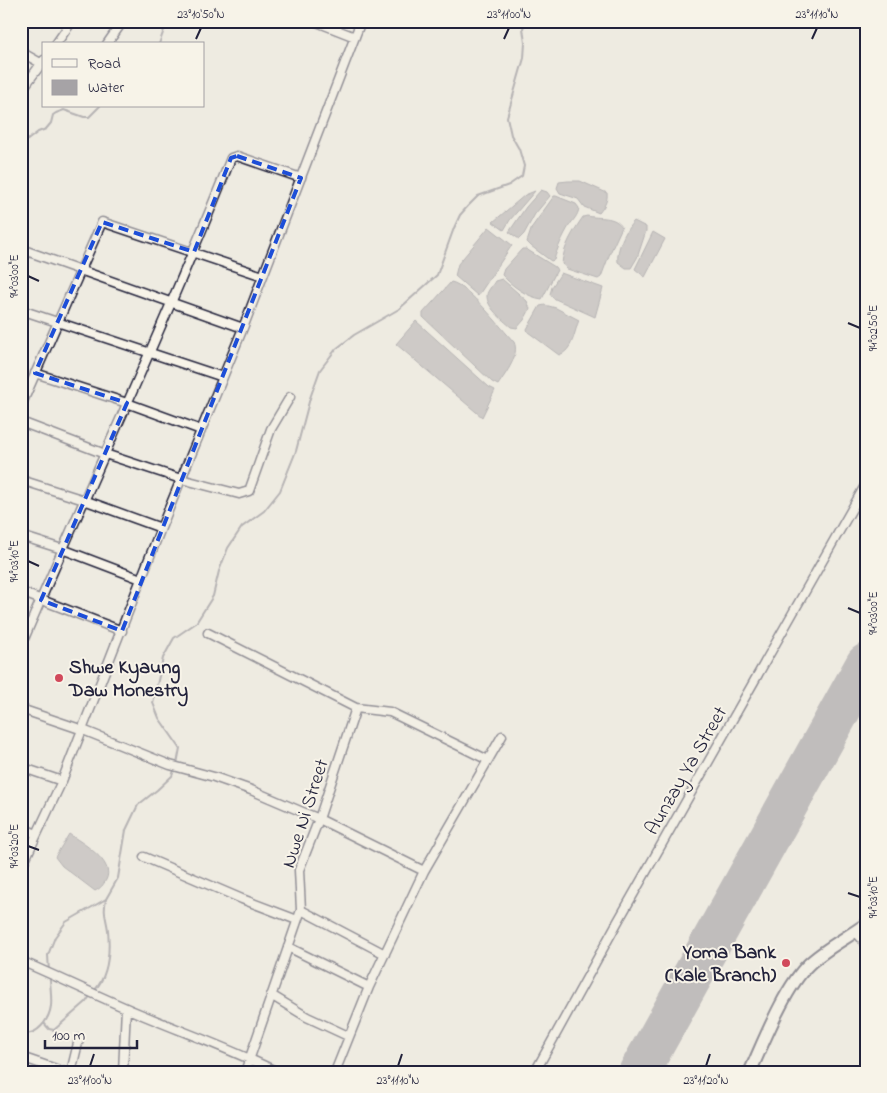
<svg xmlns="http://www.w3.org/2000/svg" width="887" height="1093" font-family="'Indie Flower',sans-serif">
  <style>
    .water { fill: #a6a3a6; stroke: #716f7b }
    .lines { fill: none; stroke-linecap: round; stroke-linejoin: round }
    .stream { stroke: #716f7b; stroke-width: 2 }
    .runway { stroke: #88868e; stroke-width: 41 }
    .minor-casing { stroke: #22223b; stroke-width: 11 }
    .highway-casing { stroke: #22223b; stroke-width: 15 }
    .minor { stroke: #f7f3e8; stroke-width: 8 }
    .highway { stroke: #f7f3e8; stroke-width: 11 }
    .marked { fill: none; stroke: #1d4ed8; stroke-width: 4; stroke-dasharray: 10 6; stroke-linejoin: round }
    .ticks { fill: none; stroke: #22223b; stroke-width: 2 }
    .poi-dot { fill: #d1495b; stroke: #f7f3e8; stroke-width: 2 }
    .labels { text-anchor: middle; stroke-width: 4; stroke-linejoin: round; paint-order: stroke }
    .poi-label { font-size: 20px; font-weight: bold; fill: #22223b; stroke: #f7f3e8; text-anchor: start }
    .street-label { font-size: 20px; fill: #22223b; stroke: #f7f3e8 }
    .neatline { fill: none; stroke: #22223b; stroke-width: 2 }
    .ticks-label { font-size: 12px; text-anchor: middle; fill: #22223b }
  </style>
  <rect width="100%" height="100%" fill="#eeebe1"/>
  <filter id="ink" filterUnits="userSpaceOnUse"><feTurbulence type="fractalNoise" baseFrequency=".02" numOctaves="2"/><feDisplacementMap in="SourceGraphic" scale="10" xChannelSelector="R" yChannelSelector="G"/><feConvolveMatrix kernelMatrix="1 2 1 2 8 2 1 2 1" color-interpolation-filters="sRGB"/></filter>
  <g filter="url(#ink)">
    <!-- water -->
    <path class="water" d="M568,181H580L607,193C608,201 604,207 599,213L584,207L578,199L560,193L557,188L559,182Z
      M541,190L547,192L550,196L535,214L524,234L519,239L509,232L526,207Z
      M535,191L510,220L504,230L493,222L525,195Z
      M554,196H556L576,204L579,208C578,216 573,220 569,226C563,236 557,249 554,260L551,261L531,246L527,242L532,227Z
      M587,216C600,219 614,215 622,227L610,253L601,277L598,279L567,269L562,264C563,247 574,230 583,217Z
      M634,221L646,227V231L637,258L631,268H626L618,262C616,250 625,230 634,221Z
      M489,227L512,245L478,296L455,276L458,264Z
      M653,232L665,239L645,277L635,269Z
      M522,249H526L555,267L557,270L542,299C527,297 512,286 502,275L504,269Z
      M561,273L603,288L595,317L553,298L550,294L552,287Z
      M502,279L527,301L530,309L524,320L517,328L511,327C503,320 486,307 487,295C487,291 493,285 495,281Z
      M451,282C468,285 501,328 514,342C520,355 506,373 498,385L492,382L423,317V313Z
      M545,305L556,308L579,320C574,332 573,351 559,355L528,332L527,329L540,306Z
      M416,321L489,387L495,390L482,417L396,344Z
      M69,834C81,842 116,862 106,880C103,885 101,888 95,891L62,866L55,857Z"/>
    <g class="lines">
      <!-- stream -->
      <path class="stream" d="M159,44L164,30L174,21
        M21,145L38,132L46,129L51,123L53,115L56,113L64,110L84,117H89L100,106
        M177,764L180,748L159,718L153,703L163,658L174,638L196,623L213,596L219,571L228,548L242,527L264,511L280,491L296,451L310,398L320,370L336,349L354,335L399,309L437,275L454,228L460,215L468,206L478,196L509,185L522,176L524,166L519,149L511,135L507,117L524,58L525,43L523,28L526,21
        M49,972L48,955L55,937L66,922L106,899L118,878L126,830L138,805L157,790L172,776L175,768
        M95,990C109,974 110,951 108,930C106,916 103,914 106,899
        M44,1023L49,1029L54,1030L86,1002L90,996
        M21,1033C37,1037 49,1020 51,1006C52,997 50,986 50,977"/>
      <!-- runway -->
      <path class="runway" d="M639,1072L866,664"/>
      <!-- minor casing -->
      <g class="minor-casing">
        <path id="minor" d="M314,21L355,37
          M56,44L72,21
          M107,44L123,21
          M21,52L44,65
          M21,91L44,60
          M21,249L243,328
          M21,310L223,377L161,528L62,781L21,868
          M35,373L127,403L201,430
          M223,377L243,328L361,21
          M21,406L102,222L263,276
          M21,422L105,454L181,479L239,494L249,491L271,429L290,397
          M21,480L84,500L161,528
          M21,536L62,549L141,579
          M21,592L122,631
          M208,633L356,708L390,712L488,760
          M21,646C90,483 166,323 231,158L237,156L301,178
          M21,709L83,730L170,765L214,777L251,790L319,819L424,871
          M21,767L62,781
          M21,828L37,834
          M144,857L242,899L297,920
          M301,910L385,954
          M856,932L866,944
          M288,947L369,987
          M21,961C56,976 91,993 126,1008C176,1030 228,1047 277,1072
          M271,995L307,1017L348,1036
          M21,1057L65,1072
          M71,1072L79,1039
          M123,1072L126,1008
          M245,1072L301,910L299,870L319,819L356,708
          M335,1072L369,987L424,871L502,736
          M535,1072L617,923L866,484"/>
      </g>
      <!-- highway casing -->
      <g class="highway-casing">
        <path id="highway" d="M750,1072C764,1041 785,987 809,964C826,948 847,938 866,924"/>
      </g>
      <!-- minor -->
      <use href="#minor" class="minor"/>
      <!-- highway -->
      <use href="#highway" class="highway"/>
    </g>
  </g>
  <!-- marked area -->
  <path d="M0 0H887V1093H0ZM237,156L301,178L122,631L41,600L127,403L35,373L102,222L194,252L231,158Z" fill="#eeebe1" fill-opacity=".55" fill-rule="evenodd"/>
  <path class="marked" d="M237,156L301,178L122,631L41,600L127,403L35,373L102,222L194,252L231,158Z"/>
  <!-- ticks -->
  <path class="ticks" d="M196,39L201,28M504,39L509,28M812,39L817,28M28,276L39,281M848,323L860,328M28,561L39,566M848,608L860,613M28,846L39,850M848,893L860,897M90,1066L94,1054M398,1066L402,1054M706,1066L710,1054"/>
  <!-- markers -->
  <g class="poi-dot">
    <circle cx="59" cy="678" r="5"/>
    <circle cx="786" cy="963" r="5"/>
  </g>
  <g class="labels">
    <!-- poi labels -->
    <g class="poi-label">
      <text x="69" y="673">Shwe Kyaung<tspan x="69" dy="23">Daw Monestry</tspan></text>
      <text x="776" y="958" text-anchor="end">Yoma Bank<tspan x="776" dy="23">(Kale Branch)</tspan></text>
    </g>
    <!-- street labels -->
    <g class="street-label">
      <text transform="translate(685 770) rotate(-60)" y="7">Aunzay Ya Street</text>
      <text transform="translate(304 813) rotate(-72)" y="7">Nwe Ni Street</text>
    </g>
  </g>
  <!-- margin -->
  <rect width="887" height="1093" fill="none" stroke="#f7f3e8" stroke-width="55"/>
  <!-- legend -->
  <rect x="42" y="42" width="162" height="65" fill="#f7f3e8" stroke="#a29fa3"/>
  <rect x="52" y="59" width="25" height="8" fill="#f7f3e8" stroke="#a29fa3"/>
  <text x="88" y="68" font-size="15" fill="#22223b">Road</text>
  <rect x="52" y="80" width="25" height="15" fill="#a6a3a6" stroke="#a29fa3"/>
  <text x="88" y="92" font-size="15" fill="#22223b">Water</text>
  <!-- scale -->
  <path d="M45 1040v8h92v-8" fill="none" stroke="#22223b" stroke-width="2.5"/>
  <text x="52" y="1040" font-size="15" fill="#22223b" stroke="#f7f3e8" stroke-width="4" paint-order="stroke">100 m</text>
  <rect x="28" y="28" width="832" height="1038" class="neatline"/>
  <g class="ticks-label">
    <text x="201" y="18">23°10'50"N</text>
    <text x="509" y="18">23°11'00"N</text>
    <text x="817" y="18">23°11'10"N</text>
    <text transform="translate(14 276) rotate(-90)" y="4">94°03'00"E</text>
    <text transform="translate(873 328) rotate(-90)" y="4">94°02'50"E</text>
    <text transform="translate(14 561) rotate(-90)" y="4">94°03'10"E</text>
    <text transform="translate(873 613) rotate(-90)" y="4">94°03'00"E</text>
    <text transform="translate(14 846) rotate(-90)" y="4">94°03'20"E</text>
    <text transform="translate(873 897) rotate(-90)" y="4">94°03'10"E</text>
    <text x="90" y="1084">23°11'00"N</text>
    <text x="398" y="1084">23°11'10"N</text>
    <text x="706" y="1084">23°11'20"N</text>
  </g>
</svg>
